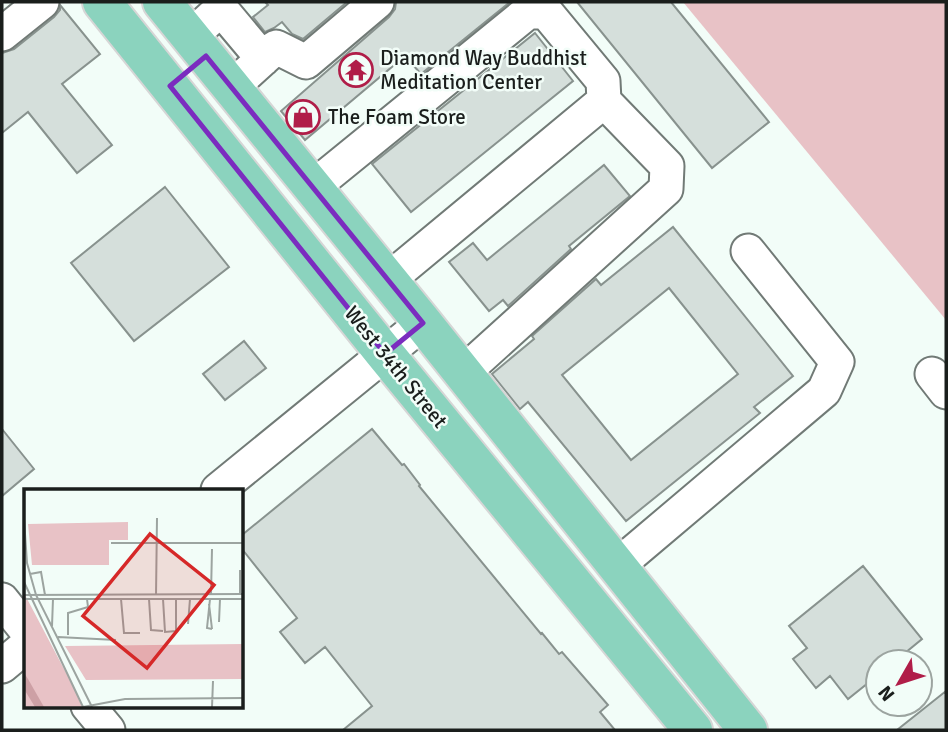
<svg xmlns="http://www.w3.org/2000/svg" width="948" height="732" font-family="Signika,sans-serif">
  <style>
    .grass { fill: #e8c2c6 }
    .building { fill: #d5dfdb; stroke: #88928e; stroke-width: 2; fill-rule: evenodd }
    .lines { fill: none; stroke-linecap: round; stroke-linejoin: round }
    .minor-casing { stroke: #717a76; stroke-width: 37 }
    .major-casing { stroke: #d6d6d6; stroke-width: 42 }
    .minor { stroke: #fff; stroke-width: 33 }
    .major { stroke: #8bd3be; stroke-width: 38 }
    .marked { fill: none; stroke: #7b2cbf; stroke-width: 5; stroke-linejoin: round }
    .labels { text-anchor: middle; stroke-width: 5; stroke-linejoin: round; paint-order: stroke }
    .poi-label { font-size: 21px; fill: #1a1e1c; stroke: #f2fdf8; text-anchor: start }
    .street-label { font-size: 21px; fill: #1a1e1c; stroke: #f2fdf8 }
    .inset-road { fill: none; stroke: #9ca4a0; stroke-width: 2 }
    .view { fill: #d62828; fill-opacity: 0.15; stroke: #d62828; stroke-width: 3.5 }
    .inset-edge { fill: none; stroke: #1a1e1c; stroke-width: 3.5 }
  </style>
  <rect width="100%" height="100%" fill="#f2fdf8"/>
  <!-- grass -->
  <path class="grass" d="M683,2H946V320Z"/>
  <!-- building -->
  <path class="building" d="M265,2H347L303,39L292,34L282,22L274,28L265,32L253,17L268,5Z
    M396,2H510L421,74L405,56L305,140L281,111L389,17L395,9Z
    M577,2H671L769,122L712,168Z
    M60,5L100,54L62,84L112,145L77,173L28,112L2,133V53L14,49L54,17L60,10Z
    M535,33L573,81L411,212L372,164Z
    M604,165L630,196L569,246L571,249L508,306L503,300L489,311L449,262L473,243L487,260Z
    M165,187L229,267L134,341L71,263Z
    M673,227L793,376L754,407L760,413L626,521L528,402L520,409L492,374L534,339L532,336L596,279L601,285ZM669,288L738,374L631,460L562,375Z
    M244,341L266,368L225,400L203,374Z
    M2,429L34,469L2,496Z
    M372,429L402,465L404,464L420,485L419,486L541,634L542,633L559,654L562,652L608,705L600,712L615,730H343L372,706L325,647L305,663L280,632L297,618L242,549V535Z
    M863,566L922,639L894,662H878V675L848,699L830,676L816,688L793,659L807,648L789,626Z
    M946,691V730H897Z"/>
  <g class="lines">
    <!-- minor casing -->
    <g class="minor-casing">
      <path id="minor" d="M2,34L42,2
        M190,37L221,9L263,59
        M232,87L276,47L306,62L377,2
        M313,187L528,12H546L603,81L604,101L388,280
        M463,373L666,189L667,166L604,101
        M932,374L946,392
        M218,490L423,323
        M617,566L824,391L837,362L748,251
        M2,600L26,630
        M2,666L26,646
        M88,706L108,730"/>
    </g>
    <!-- major casing -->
    <g class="major-casing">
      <path id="major" d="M102,2L385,354L693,730
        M162,2L423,323L748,730"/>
    </g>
    <!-- minor -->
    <use href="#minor" class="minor"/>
    <!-- major -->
    <use href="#major" class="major"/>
  </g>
  <!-- marked area -->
  <path class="marked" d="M206,56L423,323L385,354L170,86Z"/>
  <!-- icons -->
  <defs>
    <g id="temple-ring" transform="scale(1.75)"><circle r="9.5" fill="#f2fdf8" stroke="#b01d48" stroke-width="1.5"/><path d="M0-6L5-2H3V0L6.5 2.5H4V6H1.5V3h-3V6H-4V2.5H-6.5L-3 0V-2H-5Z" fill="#b01d48"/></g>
    <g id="shop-ring" transform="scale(1.75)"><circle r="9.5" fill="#f2fdf8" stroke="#b01d48" stroke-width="1.5"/><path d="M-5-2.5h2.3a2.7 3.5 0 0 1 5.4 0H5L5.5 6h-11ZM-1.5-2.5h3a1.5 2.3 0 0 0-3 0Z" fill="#b01d48"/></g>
  </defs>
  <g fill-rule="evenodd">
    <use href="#temple-ring" x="356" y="70"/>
    <use href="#shop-ring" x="303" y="117"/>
  </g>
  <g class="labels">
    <!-- poi labels -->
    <g class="poi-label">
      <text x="380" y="65">Diamond Way Buddhist<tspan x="380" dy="24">Meditation Center</tspan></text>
      <text x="328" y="124">The Foam Store</text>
    </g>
    <!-- street labels -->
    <g class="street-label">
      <text transform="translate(396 367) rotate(51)" y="7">West 34th Street</text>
    </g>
  </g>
  <!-- overview -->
  <g transform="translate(24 489)">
    <rect width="219" height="219" fill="#f2fdf8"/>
    <path d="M219,155V190L62,191L41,157Z" fill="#e8c2c6"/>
    <path d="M104,33V51H85V76H8L4,35ZM0,104L49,197L58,218H0Z" fill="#e8c2c6"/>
    <path d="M0,184L4,190L20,218H11L0,200Z" fill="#cda0a5"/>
    <path class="inset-road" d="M0,30L3,74L12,106L68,218M87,54H219M6,85L17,83L21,106M0,93L59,218M187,105L188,60M216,105V81M0,106L219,105M132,106L133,29M0,110H219M97,110L100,144H116M125,110L127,141L139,142M139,110L141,143L152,142V110M186,110L183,139L188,140M185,115L188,140M195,133L196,110M164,135L166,110M28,137L29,110M44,146V124L64,118L63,110M34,148L92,151M59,218L101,210L219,209M188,218L189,192"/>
    <path class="view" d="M126,45L190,96L123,179L59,127Z"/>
    <rect width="219" height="219" class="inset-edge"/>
  </g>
  <!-- border -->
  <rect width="948" height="732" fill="none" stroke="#1a1e1c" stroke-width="7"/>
  <!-- north arrow -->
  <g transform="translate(899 683) rotate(231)"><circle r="33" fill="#f2fdf8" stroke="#9ca4a0" stroke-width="2"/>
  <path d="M0-5L12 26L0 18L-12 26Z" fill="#b01d48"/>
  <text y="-10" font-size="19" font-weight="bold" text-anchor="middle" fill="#1a1e1c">N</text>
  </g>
</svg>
